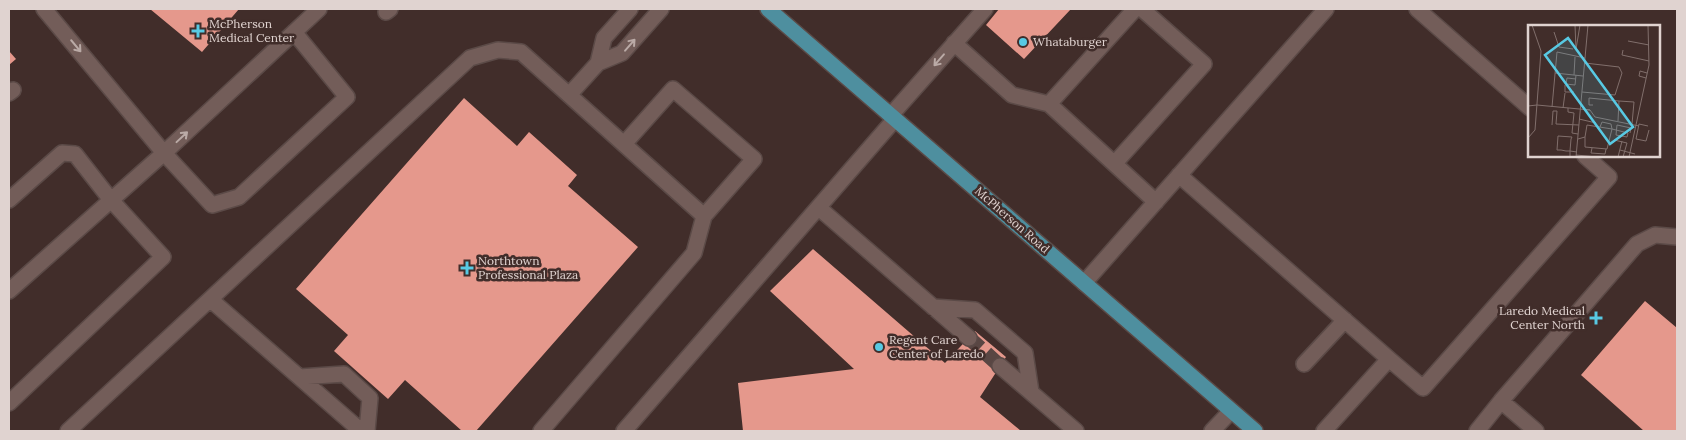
<svg xmlns="http://www.w3.org/2000/svg" width="1686" height="440" font-family="Lora,serif">
  <style>
    .building { fill: #e5988c }
    .lines { fill: none; stroke-linecap: round; stroke-linejoin: round }
    .minor-tunnel { stroke: #594643; stroke-width: 15; stroke-dasharray: 15 8; stroke-linecap: butt }
    .minor-casing { stroke: #5b4a47; stroke-width: 18 }
    .major-casing { stroke: #5b4a47; stroke-width: 18 }
    .minor { stroke: #735d59; stroke-width: 15 }
    .major { stroke: #4e8f9f; stroke-width: 15 }
    .oneway { stroke: #baaaa6 }
    .poi-dot { fill: #58c9e3; stroke: #412d2a; stroke-width: 2 }
    .labels { text-anchor: middle; stroke-width: 5; stroke-linejoin: round; paint-order: stroke }
    .poi-label { font-size: 12px; fill: #e0d3d0; stroke: #412d2a; text-anchor: start }
    .street-label { font-size: 12px; fill: #e0d3d0; stroke: #412d2a }
    .inset-road { fill: none; stroke: #816f6c; stroke-width: 1 }
    .view { fill: #58c9e3; fill-opacity: 0.15; stroke: #58c9e3; stroke-width: 2.5 }
    .inset-edge { fill: none; stroke: #e0d3d0; stroke-width: 2.5 }
  </style>
  <rect width="100%" height="100%" fill="#412d2a"/>
  <!-- building -->
  <path class="building" d="M150,9H239L202,52Z
    M999,9H1071L1024,59L986,25Z
    M9,51L16,59L9,65Z
    M464,98L517,146L529,132L577,175L568,186L638,247L476,431H462L405,380L388,399L334,351L348,335L296,289Z
    M813,249L945,363L975,331L1006,357L980,397L1021,431H743L738,383L854,369L770,291Z
    M1645,301L1677,328V431H1644L1581,375Z"/>
  <g class="lines">
    <!-- minor-tunnel -->
    <path class="minor-tunnel" d="M969,338L1000,366"/>
    <!-- minor casing -->
    <g class="minor-casing">
      <path id="minor" d="M44,9L164,153L319,9
        M630,9L604,38L598,63L622,53L661,9
        M1135,9L1049,104L1156,202
        M1417,9L1530,108
        M386,12L390,9
        M954,43L1012,95L1049,104
        M9,93L13,90
        M569,95L704,216
        M891,115L985,9
        M1115,163L1204,64L1142,9
        M1179,175L1389,359
        M9,200L62,153L75,154L111,200L163,257L9,403
        M819,208L969,338
        M1084,283L1326,9
        M9,291L164,153L212,205L239,197L347,97L294,32
        M211,300L361,431
        M933,307L975,310L1025,353L1031,392
        M1304,364L1345,320
        M1000,366L1076,431
        M300,377L344,374L370,398L367,431
        M1501,401L1637,244L1655,235L1677,237
        M68,431L470,58L498,50L521,52L569,95L598,63
        M541,431L694,253L704,216L754,159L673,89L624,144
        M624,431L895,119
        M1212,431L1231,411
        M1324,431L1389,359L1423,388L1609,177L1585,156
        M1477,431L1501,401L1536,431"/>
    </g>
    <!-- major casing -->
    <g class="major-casing">
      <path id="major" d="M768,9L1255,431"/>
    </g>
    <!-- minor -->
    <use href="#minor" class="minor"/>
    <!-- major -->
    <use href="#major" class="major"/>
  </g>
  <!-- one-way arrows -->
  <defs><path id="oneway-shaft" d="M-6 0H5M1.5-3L5.5 0L1.5 3" fill="none" stroke-width="1.6" stroke-linecap="round" stroke-linejoin="round" transform="scale(1.25)"/></defs>
  <g class="oneway">
    <use href="#oneway-shaft" transform="translate(630 45) rotate(-49)"/>
    <use href="#oneway-shaft" transform="translate(76 46) rotate(50)"/>
    <use href="#oneway-shaft" transform="translate(939 60) rotate(131)"/>
    <use href="#oneway-shaft" transform="translate(182 137) rotate(-43)"/>
  </g>
  <!-- markers -->
  <g class="poi-dot">
    <path d="M195.5 23.5h5v5h5v5h-5v5h-5v-5h-5v-5h5z"/>
    <circle cx="1023" cy="42" r="5"/>
    <path d="M464.5 260.5h5v5h5v5h-5v5h-5v-5h-5v-5h5z"/>
    <path d="M1593.5 310.5h5v5h5v5h-5v5h-5v-5h-5v-5h5z"/>
    <circle cx="879" cy="347" r="5"/>
  </g>
  <g class="labels">
    <!-- poi labels -->
    <g class="poi-label">
      <text x="209" y="28">McPherson<tspan x="209" dy="14">Medical Center</tspan></text>
      <text x="1033" y="46">Whataburger</text>
      <text x="478" y="265">Northtown<tspan x="478" dy="14">Professional Plaza</tspan></text>
      <text x="1585" y="315" text-anchor="end">Laredo Medical<tspan x="1585" dy="14">Center North</tspan></text>
      <text x="889" y="344">Regent Care<tspan x="889" dy="14">Center of Laredo</tspan></text>
    </g>
    <!-- street labels -->
    <g class="street-label">
      <text transform="translate(1012 220) rotate(41)" y="4">McPherson Road</text>
    </g>
  </g>
  <!-- overview -->
  <g transform="translate(1528 25)">
    <rect width="132" height="132" fill="#412d2a"/>
    <path class="inset-road" d="M47,0L48,24L52,0M26,7L31,22L45,24M100,16L121,20M95,25L94,30L121,36M27,48L55,51M46,50L47,32M118,53L111,51L112,46L119,48M48,54L39,53L38,59L47,60L48,50M37,60V67H46M54,67L87,70L94,48L91,42L57,38M65,80H61V73L91,76M0,81L9,80L62,85L55,84M24,82L29,27L57,33M35,83L37,68M40,83V87L46,88L44,108L50,109M62,85L67,92L111,101M29,86L28,99L51,100M51,94L68,98M90,96L91,76L106,77L104,99M24,100L25,86H29M120,101L111,99L108,114L118,116L121,105M72,102L74,97L83,99L84,104L100,108M100,108L99,112L88,110L89,100L103,103L102,108M0,113L7,105L13,26L4,0M50,114L57,112V122L79,124L84,104L59,100L57,112M86,115L99,118L95,132M64,123L63,128L77,129L78,124M92,125L107,129M48,130L69,132M42,132V126L43,114L44,112L30,111L29,125H33L38,126H42L49,127M48,132L60,0M90,132L94,116M101,132L121,40L120,0"/>
    <path class="view" d="M40,13L105,102L82,119L17,30Z"/>
    <rect width="132" height="132" class="inset-edge"/>
  </g>
  <!-- border -->
  <rect width="1686" height="440" fill="none" stroke="#e0d3d0" stroke-width="20"/>
</svg>
